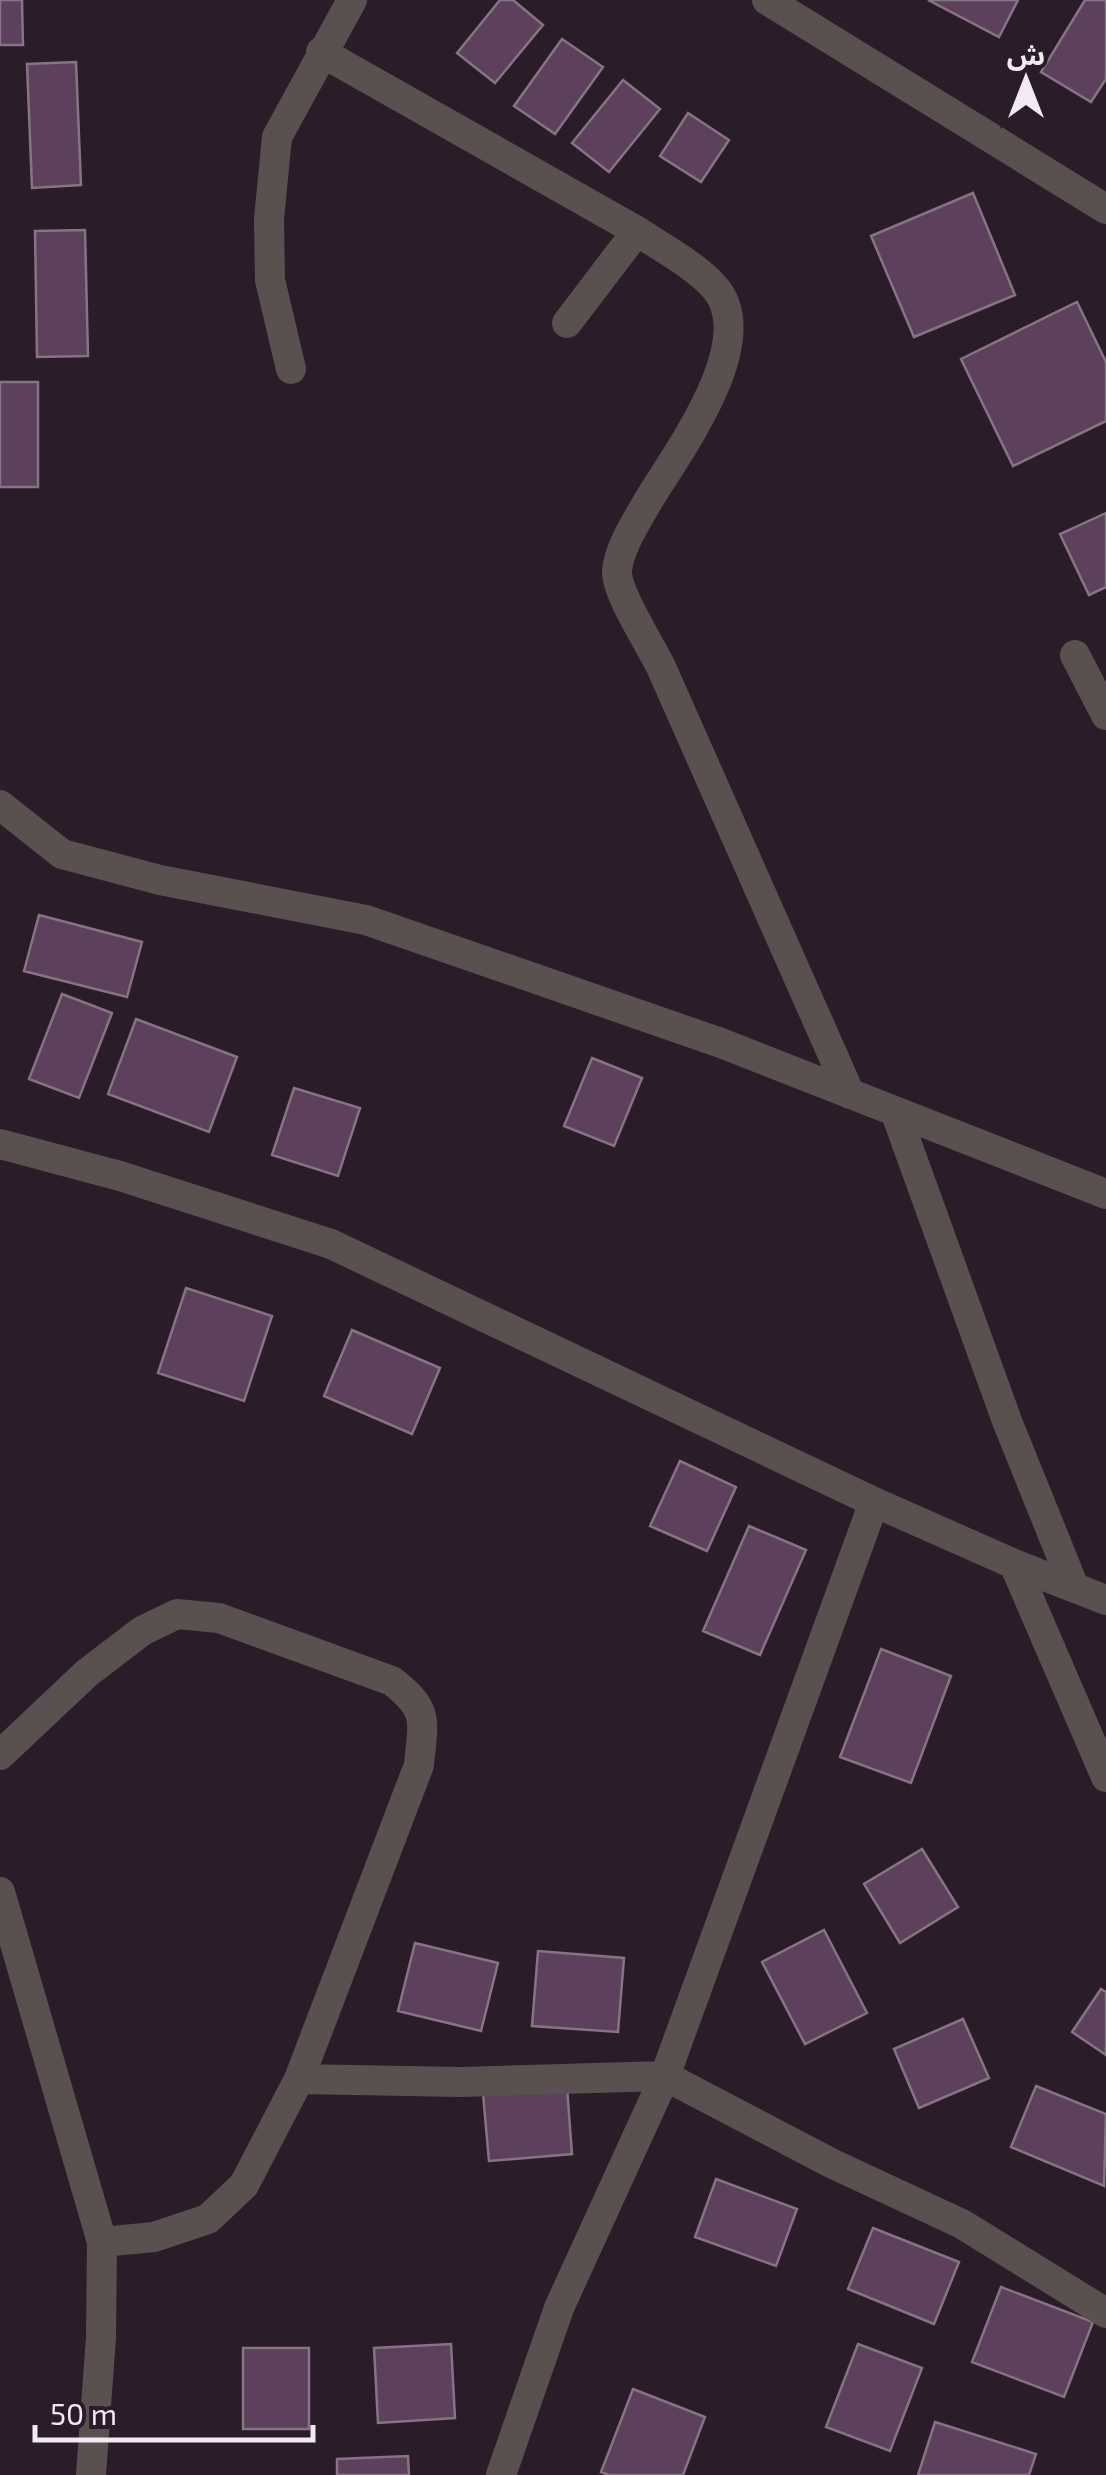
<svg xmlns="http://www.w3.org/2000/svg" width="1106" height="2475" font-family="'Exo 2','Noto Sans Arabic',sans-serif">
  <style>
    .building { fill: #5d405b; stroke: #857483; stroke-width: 2.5 }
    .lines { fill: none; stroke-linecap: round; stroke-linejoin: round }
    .minor { stroke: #5a504f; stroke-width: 30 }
  </style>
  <rect width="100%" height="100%" fill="#2a1c28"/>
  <!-- building -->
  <path class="building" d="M0,0H22L23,45H0Z
    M500,0H513L543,25L495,83L457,53Z
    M928,0H1018L999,37Z
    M1085,0H1106V79L1091,102L1041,72Z
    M562,39L603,67L555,134L514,106Z
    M76,62L81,185L32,188L27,64Z
    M623,80L660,109L609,172L572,143Z
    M688,113L729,140L701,182L660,156Z
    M973,193L1015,295L914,337L871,236Z
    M85,230L88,356L37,357L35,231Z
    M1077,302L1106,362V421L1013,466L961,359Z
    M0,382H38V487H0Z
    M1106,513V587L1089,595L1060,534Z
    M39,915L142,942L127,997L24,971Z
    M62,994L112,1013L79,1098L29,1079Z
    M136,1019L237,1057L209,1132L108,1094Z
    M592,1058L642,1078L614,1146L564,1126Z
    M294,1088L360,1108L338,1176L272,1155Z
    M186,1288L272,1316L244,1401L158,1373Z
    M352,1330L440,1368L412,1434L324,1396Z
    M680,1461L736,1487L707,1551L650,1526Z
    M749,1526L806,1550L760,1655L703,1631Z
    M881,1649L951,1676L911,1783L840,1757Z
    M922,1849L958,1907L900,1943L864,1884Z
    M824,1930L867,2013L805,2044L762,1962Z
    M415,1943L498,1963L481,2031L398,2011Z
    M538,1951L624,1958L618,2032L532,2026Z
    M1101,1989L1106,1992V2055L1072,2032Z
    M963,2019L989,2078L919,2108L894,2049Z
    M1036,2086L1106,2114L1104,2186L1011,2147Z
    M567,2087L572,2154L489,2161L483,2094Z
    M716,2179L797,2209L776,2266L695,2237Z
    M873,2228L959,2262L934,2324L848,2289Z
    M1001,2287L1093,2322L1064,2397L972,2362Z
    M451,2344L455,2418L378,2423L374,2348Z
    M858,2344L922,2368L890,2451L826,2427Z
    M243,2348H309V2429H243Z
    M633,2389L705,2417L683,2475H609L601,2472Z
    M935,2422L1036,2454L1029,2475H918Z
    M408,2456L409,2475H337V2459Z"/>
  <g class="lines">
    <!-- minor -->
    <path class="minor" d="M767,0L1106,209
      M321,52L637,231L567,323
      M637,231C662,248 697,266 716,289C760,343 677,453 648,501C637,521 619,547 617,571C616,593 650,644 661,667L850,1094
      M291,369L270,280L269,219L277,137L352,0
      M1075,655L1106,715
      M0,805L62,854L160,880L366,920L721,1043L1106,1194
      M895,1111L1007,1421L1074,1587
      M0,1144L120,1176L331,1244L874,1502L1014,1564L1106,1600
      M1014,1564L1106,1777
      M0,1755L87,1673L142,1631L177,1614L219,1618L392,1681C430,1711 423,1720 419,1765L299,2079L244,2185L208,2219L154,2237L102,2242
      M0,1892L102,2242L101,2337L91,2475
      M299,2079L461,2082L665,2076L833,2164L962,2224L1106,2313
      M501,2475L559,2308L665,2076L874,1502"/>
  </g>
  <!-- north arrow -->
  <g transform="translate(1026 80)" stroke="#2a1c28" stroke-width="8" paint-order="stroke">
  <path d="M0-8L18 38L0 25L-18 38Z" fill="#f3e9f2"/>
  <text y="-15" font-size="28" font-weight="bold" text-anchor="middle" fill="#f3e9f2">ش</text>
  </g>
  <!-- scale -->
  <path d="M35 2425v15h278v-15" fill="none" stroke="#f3e9f2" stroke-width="5"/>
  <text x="50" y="2425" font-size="30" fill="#f3e9f2" stroke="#2a1c28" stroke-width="8" paint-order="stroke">50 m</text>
</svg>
